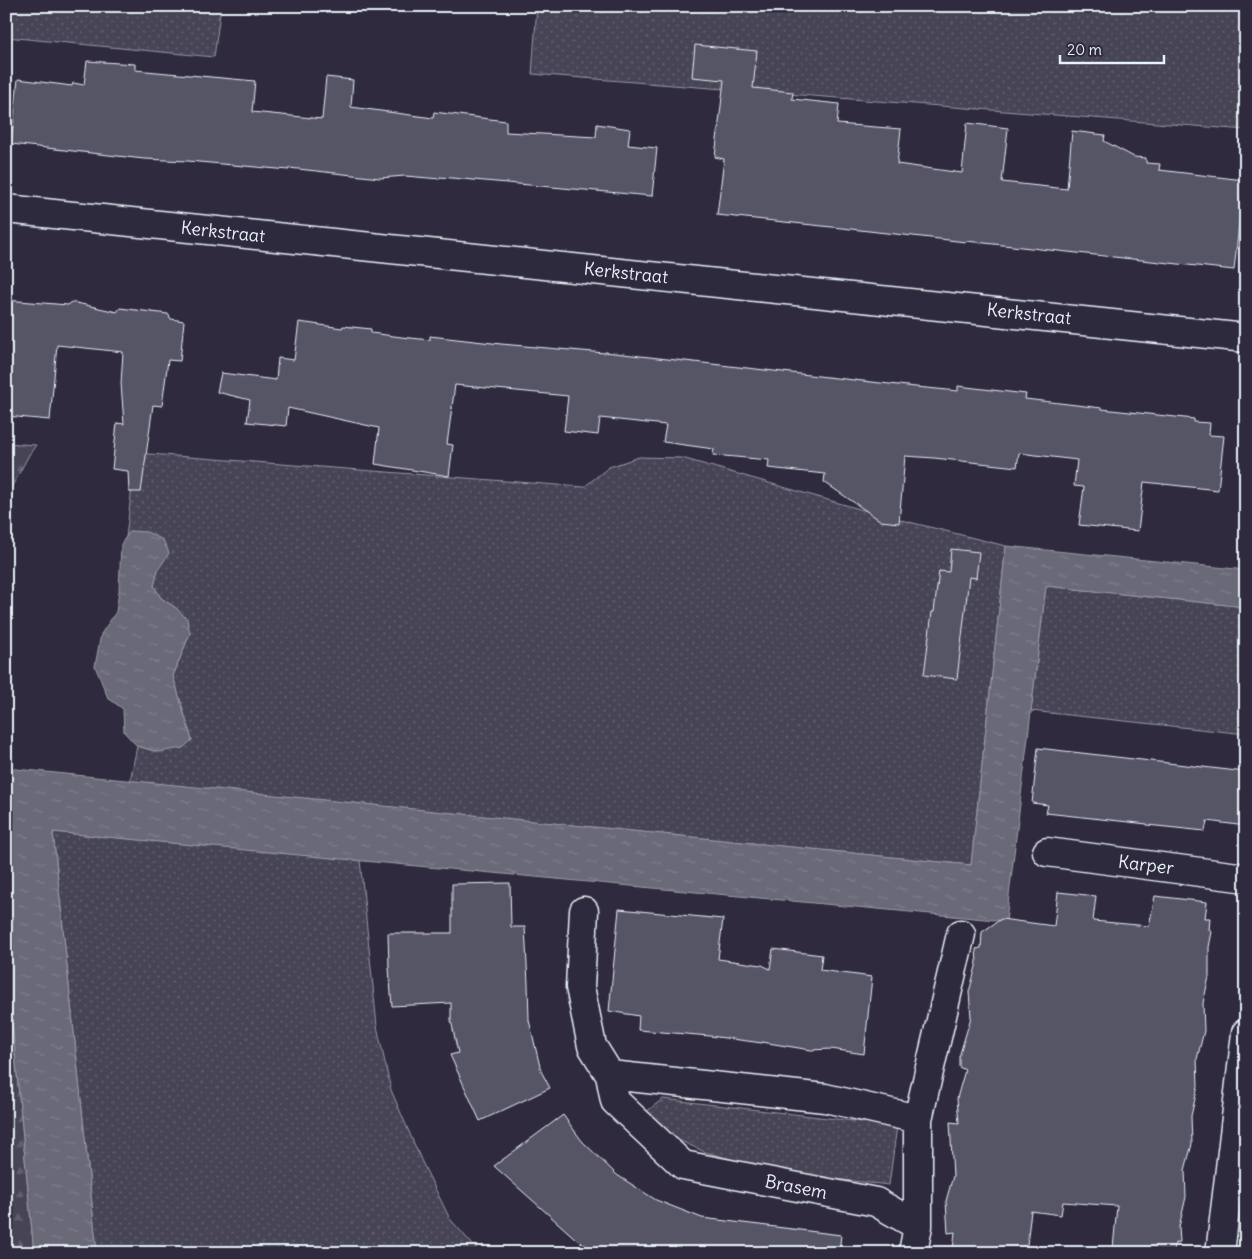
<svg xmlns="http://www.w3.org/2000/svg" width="1252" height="1259" font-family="Delius,sans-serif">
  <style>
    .grass { fill: url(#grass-dots); stroke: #979aa6 }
    .forest { fill: url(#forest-firs); stroke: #979aa6 }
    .water { fill: url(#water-ripples); stroke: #9c9fab }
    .building { fill: #575565; stroke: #e8f1f8 }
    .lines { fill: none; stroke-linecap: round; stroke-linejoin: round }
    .minor-casing { stroke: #e8f1f8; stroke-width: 31 }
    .tertiary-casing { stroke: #e8f1f8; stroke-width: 31 }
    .minor { stroke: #2f2a3d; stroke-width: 28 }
    .tertiary { stroke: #2f2a3d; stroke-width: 28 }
    .labels { text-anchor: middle; stroke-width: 5; stroke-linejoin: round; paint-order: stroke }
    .street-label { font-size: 18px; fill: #e8f1f8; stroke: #2f2a3d }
  </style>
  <defs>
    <pattern id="grass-dots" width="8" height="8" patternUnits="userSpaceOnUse" patternTransform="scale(1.25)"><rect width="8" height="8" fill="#464455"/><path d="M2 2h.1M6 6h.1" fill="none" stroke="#615f6e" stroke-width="1.8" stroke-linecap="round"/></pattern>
    <pattern id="forest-firs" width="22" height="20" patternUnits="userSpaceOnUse" patternTransform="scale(1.25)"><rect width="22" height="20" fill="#464455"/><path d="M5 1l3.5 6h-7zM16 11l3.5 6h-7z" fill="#615f6e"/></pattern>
    <pattern id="water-ripples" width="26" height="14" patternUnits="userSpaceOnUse" patternTransform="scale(1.25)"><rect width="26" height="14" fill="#696978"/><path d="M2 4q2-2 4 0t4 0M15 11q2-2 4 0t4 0" fill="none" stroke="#7e7f8c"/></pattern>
  </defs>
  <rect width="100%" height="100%" fill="#2f2a3d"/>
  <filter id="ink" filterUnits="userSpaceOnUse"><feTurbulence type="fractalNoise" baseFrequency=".02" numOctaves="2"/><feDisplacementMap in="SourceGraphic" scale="10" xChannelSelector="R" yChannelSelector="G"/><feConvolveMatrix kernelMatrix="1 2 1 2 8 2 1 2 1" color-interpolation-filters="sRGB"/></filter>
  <g filter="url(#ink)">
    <!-- grass -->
    <path class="grass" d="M6,6H221L214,57L6,37Z
      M537,6H1246V130L532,74Z
      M136,453L584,487L609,467L639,457L682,458L877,514L1006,546L971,865L130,781L137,746L158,752L192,740L173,676L190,633L176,608L161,598L154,586L158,570L126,537Z
      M1046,586L1246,607V734L1031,711Z
      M53,832L360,860L377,1026L391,1090L422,1162L450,1219L480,1253H97Z
      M663,1099L897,1126L889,1185L816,1177L774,1171L705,1152L672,1137L647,1111Z"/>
    <!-- forest -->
    <path class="forest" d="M6,443L36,445L29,455L6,497Z
      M6,958L34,1253H6Z"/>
    <!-- water -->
    <path class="water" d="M130,531L147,532L163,540L169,553L158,570L154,586L161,598L176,608L187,619L190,633L173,676L192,740L183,748L158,752L137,746L124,732L123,709L108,698L95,666L101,634L116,612L119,591L121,544Z
      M1006,546L1246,570V607L1046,586L1006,921L53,832L97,1253H34L6,958V768L971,865Z"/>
    <!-- building -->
    <path class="building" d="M695,45L757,51L753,88L793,92L792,99L839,104L837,124L901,129L897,164L962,173L967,123L1008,128L1002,182L1067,189L1072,131L1105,135L1104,141L1134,157L1146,158V163L1160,164L1159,170L1244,180L1234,270L1160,262L966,241V242L851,229L717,215L724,159L715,157L724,80L692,77Z
      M87,61L135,64V70L255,81L252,112L322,119L326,77L353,80L351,107L433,118L434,112L506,121V132L596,137L597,124L630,129L628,145L657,148L652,196L440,177V179L405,176L380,178L289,168V170L188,161L144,159L11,144L18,79L72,86L73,83L84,85Z
      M6,300L68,305L72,302L117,312L120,308L168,314L171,319L184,321L180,361L168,360L162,406L153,405L141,492H129L128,471L112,469L117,423L124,424L121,383L123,352L57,345L50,420L6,416Z
      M299,322L342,328L343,326L371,329V333L401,337L430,340V336L501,344L605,353V352L916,387L958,391V386L1026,394L1025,399L1102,408V409L1194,419V422L1210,423L1209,435L1224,436L1218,490L1144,482L1138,531L1079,525L1084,487L1074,486L1077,460L1019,453L1017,467L934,458L905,456L899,523L881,521L824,482L825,474L768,468L769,460L713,455L714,449L663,442L666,425L600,418L598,435L564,431L568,396L455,385L447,444L453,445L449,476L375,464L379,428L288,408L286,426L247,422L250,400L217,392L221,373L276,380L278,358L294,360Z
      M951,549L979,552L976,578L969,577L957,679L924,675L932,612H934L939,571L949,572Z
      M1038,748L1246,772V826L1207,821L1205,831L1147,825V824L1046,813L1048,805L1032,803Z
      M510,883L511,927H525L528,984L529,1020L541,1071L550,1088L480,1121L450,1055L458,1053L451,1020V1003L392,1006L389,968L388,933H452V884Z
      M1058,892L1096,896L1093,921L1149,926L1155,896L1207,902L1205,918H1210L1209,930L1212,932L1209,947V977L1203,1003L1204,1031L1197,1059L1198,1086L1191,1116L1192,1144L1185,1170L1186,1197L1179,1227L1180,1242L1175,1243L1174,1253H1116L1117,1248H1113L1117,1206L1063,1202L1061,1215L1031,1211L1026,1253H988L953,1249L955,1232L948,1233L946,1201L953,1176L950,1122L959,1123L957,1098L965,1070L959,1067V1057L971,1017L969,992L977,963L976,949L981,948L982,932L1001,919L1054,926Z
      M619,909L723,919L718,959L762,965L770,969L773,949L822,955L820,970L872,977L864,1054L831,1049L811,1050L762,1042V1043L710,1036L638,1030L639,1016L609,1011Z
      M563,1115L582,1141L617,1175L656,1200L702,1218L841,1235L839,1253H598L576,1239L494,1166Z"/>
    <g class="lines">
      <!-- minor casing -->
      <g class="minor-casing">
        <path id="minor" d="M1047,852L1246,878
          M584,911L580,987L592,1046L610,1075L615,1101L683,1165L876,1202L918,1226
          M610,1075L825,1098L918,1119
          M913,1253L918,1226V1119L961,934
          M1220,1253L1246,1033"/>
      </g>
      <!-- tertiary casing -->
      <g class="tertiary-casing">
        <path id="tertiary" d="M6,209L1246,338"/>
      </g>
      <!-- minor -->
      <use href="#minor" class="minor"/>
      <!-- tertiary -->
      <use href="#tertiary" class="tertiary"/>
    </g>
  </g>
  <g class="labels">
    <!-- street labels -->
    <g class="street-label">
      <text transform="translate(223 232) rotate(6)" y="6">Kerkstraat</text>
      <text transform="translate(626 273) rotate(6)" y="6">Kerkstraat</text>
      <text transform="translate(1029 314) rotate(6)" y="6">Kerkstraat</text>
      <text transform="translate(1146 865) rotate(7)" y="6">Karper</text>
      <text transform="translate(796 1187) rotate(11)" y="6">Brasem</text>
    </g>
  </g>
  <!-- margin -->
  <rect width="1252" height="1259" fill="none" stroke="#2f2a3d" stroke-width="25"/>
  <rect x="12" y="12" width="1227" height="1234" fill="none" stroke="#e8f1f8" stroke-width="2" filter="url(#ink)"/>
  <!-- scale -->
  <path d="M1060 55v8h104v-8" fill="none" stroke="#e8f1f8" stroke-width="2.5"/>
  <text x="1067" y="55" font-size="15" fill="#e8f1f8" stroke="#2f2a3d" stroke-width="4" paint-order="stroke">20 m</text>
</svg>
